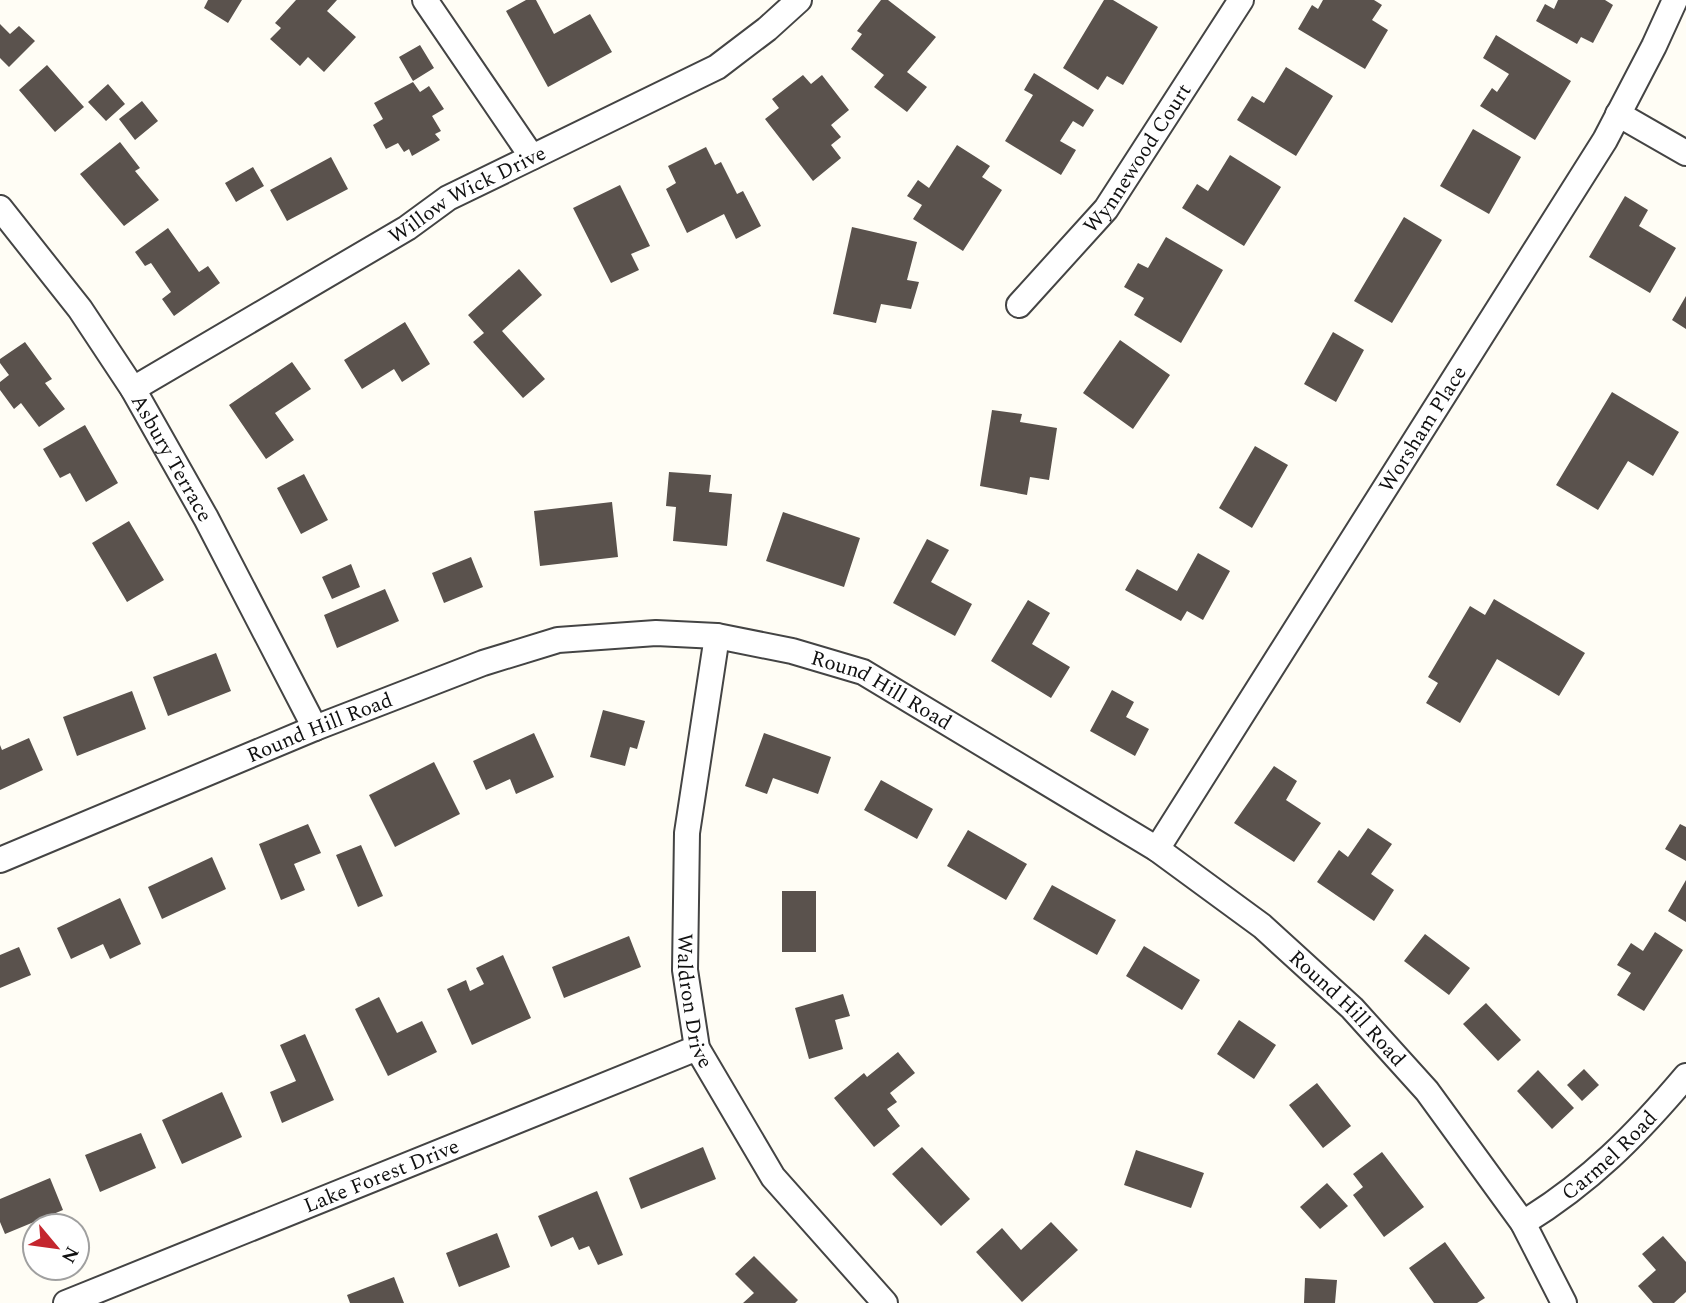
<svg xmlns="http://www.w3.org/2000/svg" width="1686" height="1303" font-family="Spectral,serif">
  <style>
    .building { fill: #5a524d }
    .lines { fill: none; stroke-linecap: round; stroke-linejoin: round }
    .minor-casing { stroke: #444; stroke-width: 28 }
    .minor { stroke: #fff; stroke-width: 24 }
    .labels { text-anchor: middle; stroke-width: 7; stroke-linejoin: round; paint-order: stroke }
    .street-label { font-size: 21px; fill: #111; stroke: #fff }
  </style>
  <rect width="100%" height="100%" fill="#fffdf5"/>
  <!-- building -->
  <path class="building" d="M208,0H242L228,23L204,8Z
    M296,0H337L327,11L356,37L324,72L308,57L300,66L270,39L281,28L275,23Z
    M526,0H536L554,34L590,14L612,52L548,87L506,11Z
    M881,0H888L936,37L907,72L927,87L907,112L874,87L884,75L851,49L862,34L857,31Z
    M1104,0H1113L1158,27L1123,85L1107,76L1098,90L1063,68Z
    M1323,0H1374L1382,5L1372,20L1388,30L1365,69L1298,29L1312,5L1318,9Z
    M1558,0H1605L1613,5L1593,43L1581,37L1577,44L1536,21L1545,4L1554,9Z
    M0,24L10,34L19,26L35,41L9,67L0,58Z
    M1496,35L1571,81L1535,140L1480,106L1492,88L1497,92L1509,74L1483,58Z
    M420,45L434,68L413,81L399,57Z
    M47,65L84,107L55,132L19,90Z
    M1286,67L1333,96L1296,156L1237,120L1252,96L1264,103Z
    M1034,73L1094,110L1083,127L1073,121L1060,141L1076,150L1061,175L1005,141L1033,95L1024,90Z
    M803,75L811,84L822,75L849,110L831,125L841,137L831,145L841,158L813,181L765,119L779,108L772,99Z
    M413,82L420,92L429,86L444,109L432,116L441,131L435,134L440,140L412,156L409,149L404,152L398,143L386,149L373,125L383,119L374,103Z
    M108,84L125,104L106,121L88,102Z
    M142,101L158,121L135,140L119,119Z
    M1473,129L1521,157L1489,214L1440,186Z
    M120,142L140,168L135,171L159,200L124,226L80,174Z
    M957,145L990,166L982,177L1002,190L963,251L913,219L922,205L907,196L918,180L929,188Z
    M706,147L715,165L721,162L737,194L743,191L761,226L736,239L724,214L687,233L666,189L676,183L668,166Z
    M1230,155L1281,187L1244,246L1182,208L1197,184L1208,191Z
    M331,157L348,189L287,221L270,190Z
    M253,167L264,186L236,202L225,183Z
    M620,185L650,246L631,254L639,270L611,283L573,208Z
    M1625,196L1648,210L1639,226L1676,248L1650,293L1589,257Z
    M1404,217L1442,240L1392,323L1354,301Z
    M852,227L917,242L907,280L919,282L911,309L881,304L876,323L833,314Z
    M168,228L199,272L208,266L220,283L174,316L162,299L171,292L151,263L145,266L135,252Z
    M1166,237L1223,270L1181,343L1134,315L1144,298L1124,287L1138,263L1148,268Z
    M519,269L542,295L502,331L545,379L523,398L473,342L484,333L468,315Z
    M1686,296V329L1672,320Z
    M405,322L430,364L402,382L394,369L362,389L344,360Z
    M1333,332L1364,350L1336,402L1304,384Z
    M1120,340L1170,375L1133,429L1083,393Z
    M25,342L52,379L45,383L65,409L39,427L21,403L14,409L0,390V382L9,375L0,363V359Z
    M292,362L311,389L275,413L294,440L266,459L229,405Z
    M1612,392L1679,432L1653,476L1628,461L1598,510L1556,485Z
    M992,410L1022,414L1020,422L1057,428L1049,480L1030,477L1027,495L980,486Z
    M85,425L118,483L86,502L70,473L60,478L43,449Z
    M1255,446L1288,465L1252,528L1219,508Z
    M669,472L711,475L709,492L732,494L727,546L673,541L676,507L666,506Z
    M304,474L328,520L301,534L277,488Z
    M612,502L618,557L540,566L534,511Z
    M783,512L860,538L844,587L766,561Z
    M129,521L164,580L127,602L92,543Z
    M927,539L949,550L931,582L972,604L955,636L893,603Z
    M1198,553L1230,571L1203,620L1187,611L1181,621L1125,590L1137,569L1177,591Z
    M471,557L483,587L444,603L432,573Z
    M351,564L360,587L332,599L322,577Z
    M385,589L399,621L337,648L324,615Z
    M1494,599L1585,653L1559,696L1497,659L1460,723L1426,703L1438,683L1428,677L1470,606L1485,615Z
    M1028,600L1050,613L1032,644L1070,667L1051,698L991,661Z
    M216,653L231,691L168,716L153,677Z
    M1112,690L1134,702L1126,717L1149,729L1135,756L1090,731Z
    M132,691L146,729L77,756L63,717Z
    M603,710L645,721L637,749L630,747L625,766L590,757Z
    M534,733L554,777L516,794L510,779L486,790L473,761Z
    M764,733L831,757L818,794L773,778L767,794L745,786Z
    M29,738L43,770L0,790V745L2,750Z
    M434,762L460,814L395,847L369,795Z
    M1274,766L1297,781L1286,800L1321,823L1294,862L1234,823Z
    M881,780L933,809L917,839L864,810Z
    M308,824L321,853L294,864L305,890L281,900L259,844Z
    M1680,824L1686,827V861L1665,849Z
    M1368,828L1392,844L1371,874L1394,890L1374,921L1317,882L1339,850L1348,857Z
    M968,830L1027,864L1006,900L947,866Z
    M361,845L383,896L358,907L336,855Z
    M212,857L226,889L162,919L148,887Z
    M1686,880V922L1668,911Z
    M1052,885L1116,920L1097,955L1033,919Z
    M782,891H816V952H782Z
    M120,898L141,944L110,959L103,944L71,959L57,928Z
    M1655,932L1683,950L1644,1011L1617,995L1631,973L1617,965L1631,943L1643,951Z
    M1425,934L1470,968L1449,995L1404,961Z
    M629,936L641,967L564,998L552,967Z
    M1144,946L1200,980L1182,1010L1126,976Z
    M19,947L31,975L0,988V955Z
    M503,955L531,1018L472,1045L447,989L466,980L470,991L484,984L476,968Z
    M843,994L850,1016L835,1020L843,1049L809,1059L795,1008Z
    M379,997L397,1033L422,1021L437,1052L388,1076L355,1009Z
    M1486,1003L1521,1040L1498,1061L1463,1024Z
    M1239,1020L1276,1045L1254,1079L1217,1054Z
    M305,1034L334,1100L282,1123L270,1092L296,1081L280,1045Z
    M898,1052L915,1073L890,1093L897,1102L887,1109L900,1126L874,1147L834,1098L864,1073L867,1077Z
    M1584,1069L1599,1085L1582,1101L1567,1085Z
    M1538,1070L1574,1108L1552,1129L1517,1091Z
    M1317,1083L1351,1126L1323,1148L1289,1105Z
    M222,1092L242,1137L182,1164L162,1120Z
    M141,1133L156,1168L100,1192L85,1155Z
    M703,1147L716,1179L641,1209L629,1178Z
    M922,1147L970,1199L941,1226L892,1174Z
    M1136,1150L1204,1173L1191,1208L1124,1185Z
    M1382,1152L1424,1207L1384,1237L1353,1195L1363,1187L1353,1174Z
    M50,1178L63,1210L5,1234L0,1222V1199Z
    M1327,1183L1348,1206L1320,1229L1300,1207Z
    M597,1191L623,1255L598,1265L589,1246L579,1250L573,1237L551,1247L538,1216Z
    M1051,1222L1078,1250L1022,1302L976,1252L1002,1228L1021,1250Z
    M497,1233L510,1267L459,1287L446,1253Z
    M1663,1236L1686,1262V1292L1674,1303H1653L1638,1286L1656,1270L1642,1254Z
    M1445,1242L1485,1298L1477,1303H1434L1409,1268Z
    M754,1256L798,1300L795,1303H743L754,1293L735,1274Z
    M394,1277L404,1303H350L347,1295Z
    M1305,1278L1337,1280L1335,1303H1304Z"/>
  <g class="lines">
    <!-- minor casing -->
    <g class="minor-casing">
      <g id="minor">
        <path d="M425,0L532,157"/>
        <path d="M1618,114L1686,153"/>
        <path id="s1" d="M0,208L80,309L133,389L206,518L315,728"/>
        <path id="s2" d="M1019,305L1106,209L1241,0"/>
        <path id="s3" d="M133,389L407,228L448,198L717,67L767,29L799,0"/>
        <path id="s4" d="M717,636L687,833L685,970L697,1048L773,1177L885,1303"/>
        <path id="s5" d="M1157,849L1605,140L1654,46L1675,0"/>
        <path id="s6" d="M0,860L315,728L483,663L558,640L656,633L717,636L792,651L863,672L1157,849L1262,926L1352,1008L1427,1091L1523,1223L1564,1303"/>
        <path id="s7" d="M1523,1223C1590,1182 1636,1135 1686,1076"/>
        <path id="s8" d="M66,1303L697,1048"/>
      </g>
    </g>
    <!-- minor -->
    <use href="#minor" class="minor"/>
  </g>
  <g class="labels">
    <!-- street labels -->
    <g class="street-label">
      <text dy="7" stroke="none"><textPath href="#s2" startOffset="189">Wynnewood Court</textPath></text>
      <text dy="7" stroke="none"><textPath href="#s3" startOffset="387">Willow Wick Drive</textPath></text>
      <text dy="7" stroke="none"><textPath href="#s5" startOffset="497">Worsham Place</textPath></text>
      <text dy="7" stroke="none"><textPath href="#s1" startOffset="304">Asbury Terrace</textPath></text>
      <text dy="7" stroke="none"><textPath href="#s6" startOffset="934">Round Hill Road</textPath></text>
      <text dy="7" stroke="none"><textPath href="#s6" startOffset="346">Round Hill Road</textPath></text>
      <text dy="7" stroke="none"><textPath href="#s4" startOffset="368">Waldron Drive</textPath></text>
      <text dy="7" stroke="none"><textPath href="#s6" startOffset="1502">Round Hill Road</textPath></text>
      <text dy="7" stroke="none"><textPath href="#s7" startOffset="110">Carmel Road</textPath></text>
      <text dy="7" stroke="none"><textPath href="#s8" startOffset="340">Lake Forest Drive</textPath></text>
    </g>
  </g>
  <!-- north arrow -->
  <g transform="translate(56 1247) rotate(119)"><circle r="33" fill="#ffffff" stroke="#a0a0a0" stroke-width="2"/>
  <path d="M0-5L12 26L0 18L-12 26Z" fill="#c4262e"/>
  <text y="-10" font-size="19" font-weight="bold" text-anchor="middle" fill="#111111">N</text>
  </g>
</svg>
